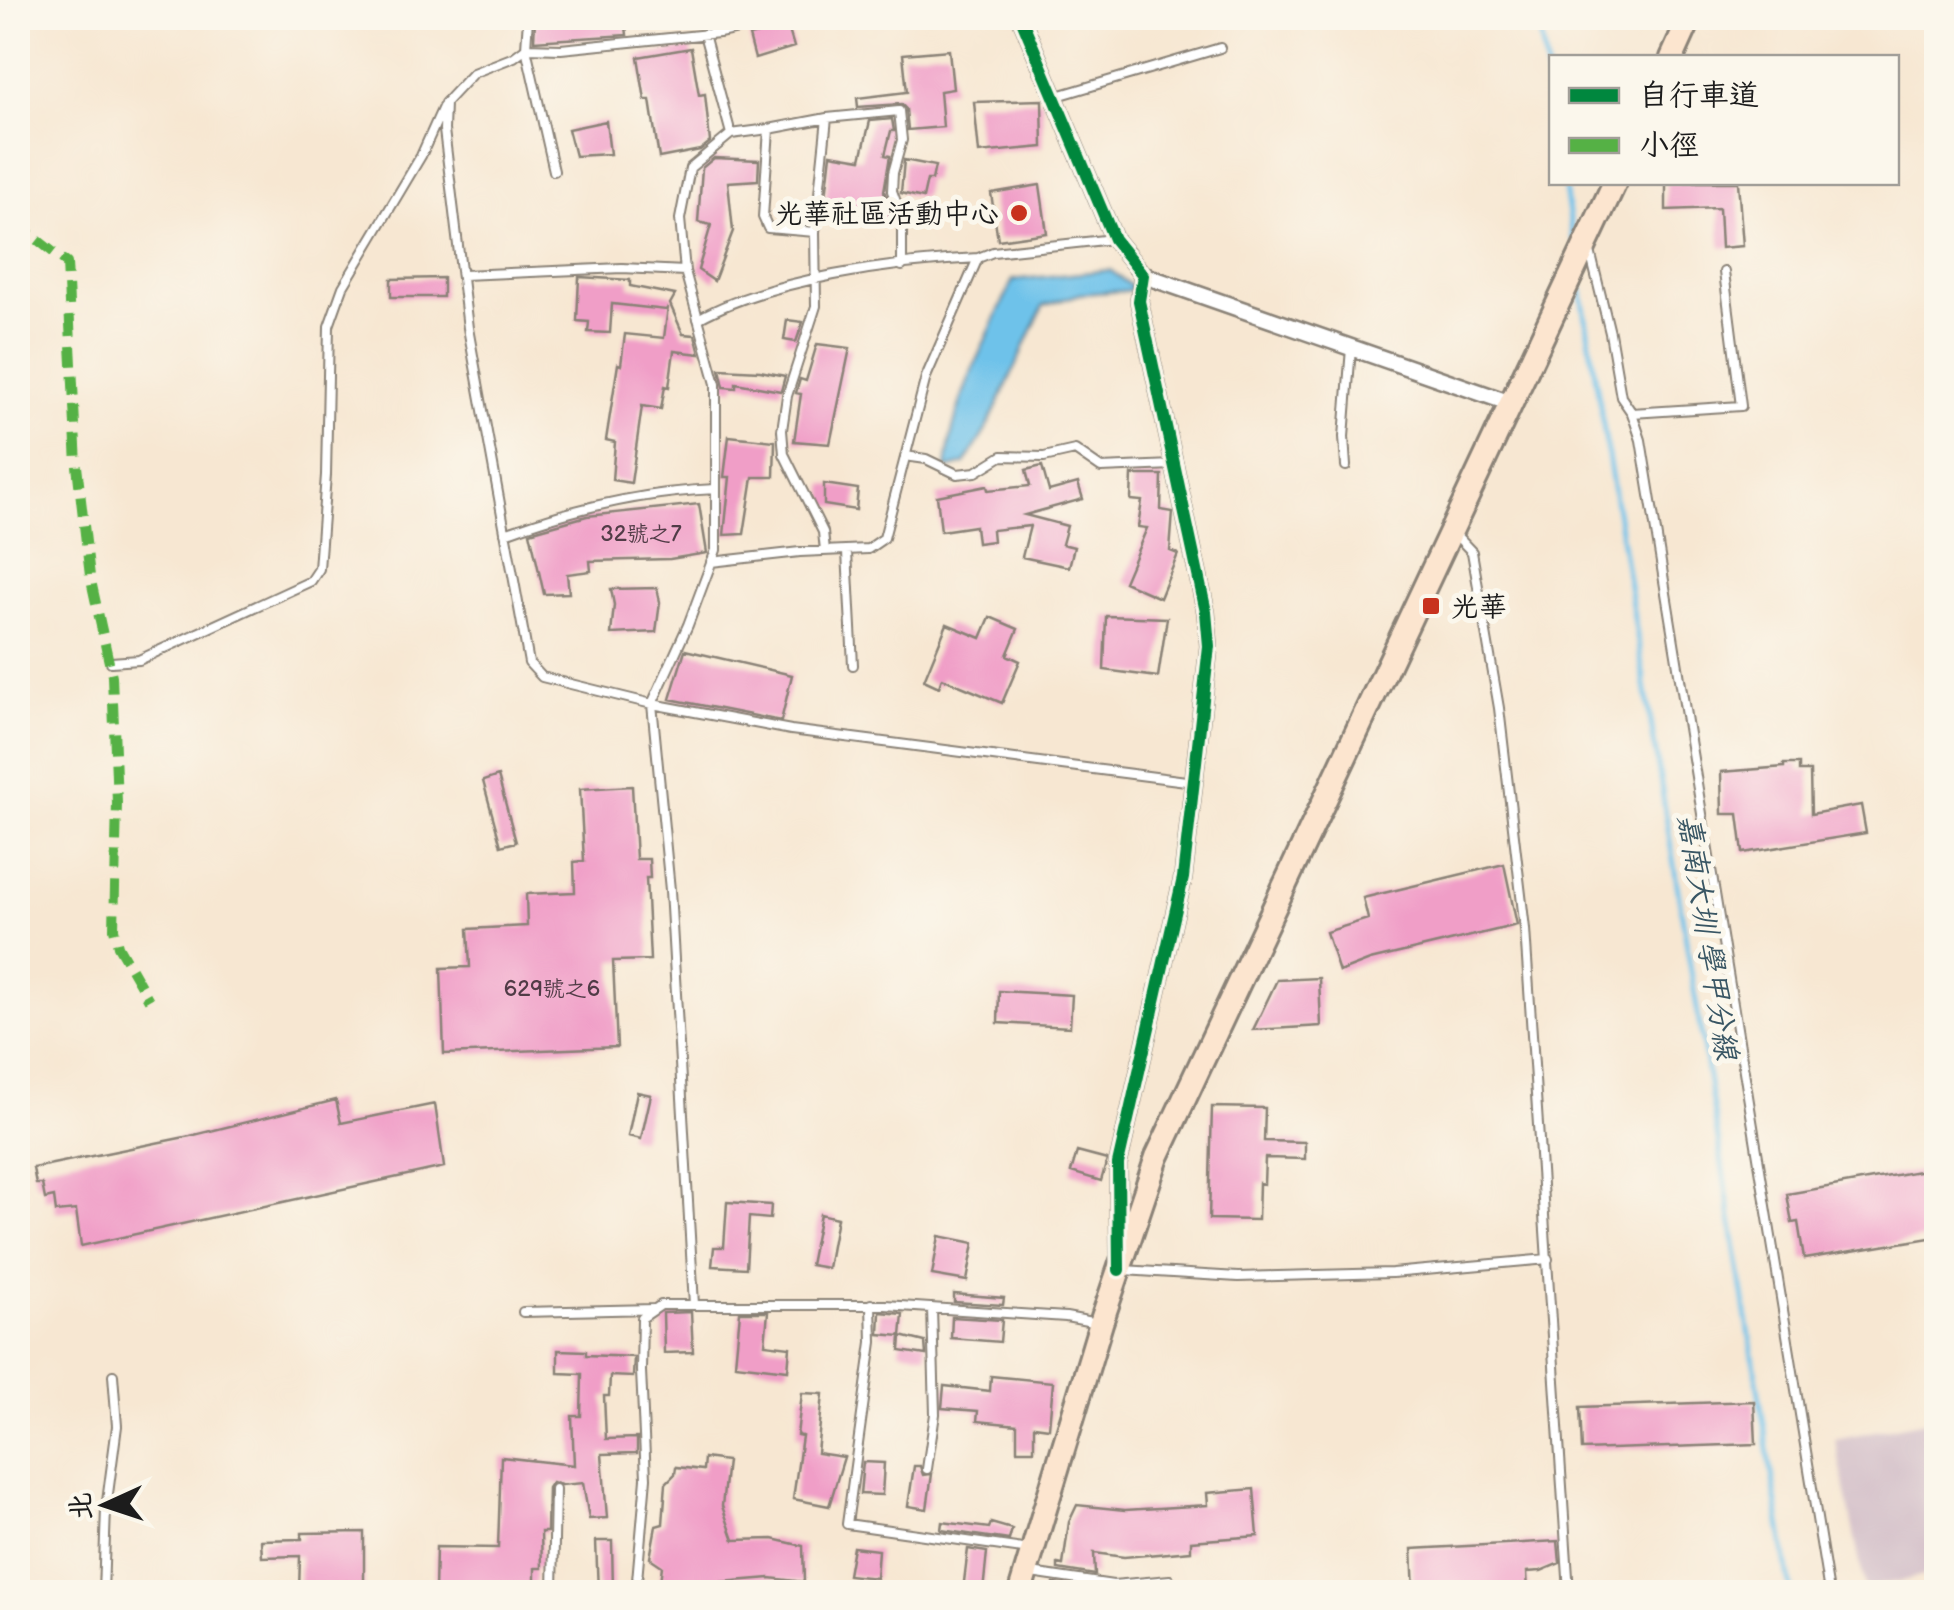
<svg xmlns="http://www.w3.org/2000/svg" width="1954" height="1610" font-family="'Balsamiq Sans','LXGW WenKai TC',sans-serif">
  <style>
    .industrial { fill: #d2bdc7 }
    .water { fill: #6ec2ea; stroke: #456f83; stroke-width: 2.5 }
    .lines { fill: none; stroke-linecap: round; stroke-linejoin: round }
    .stream { stroke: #6ec2ea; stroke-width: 5 }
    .building { fill: #f09ec7 }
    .service-casing { stroke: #8a8277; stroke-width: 12 }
    .minor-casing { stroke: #8a8277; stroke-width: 20 }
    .secondary-casing { stroke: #8a8277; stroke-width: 28 }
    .service { stroke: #fff; stroke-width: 8 }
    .minor { stroke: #fff; stroke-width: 15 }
    .secondary { stroke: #fce5cf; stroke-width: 22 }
    .quiet { stroke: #55b145; stroke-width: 10; stroke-dasharray: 20 10; stroke-linecap: butt }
    .cycleway-casing { stroke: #fbf7ec; stroke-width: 19 }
    .cycleway { stroke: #00873e; stroke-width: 12 }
    .poi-dot { fill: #c8321e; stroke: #fbf7ec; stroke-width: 4 }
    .labels { text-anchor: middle; stroke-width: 10; stroke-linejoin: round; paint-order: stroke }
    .number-label { font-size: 22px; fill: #513c47 }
    .poi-label { font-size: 28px; fill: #1c1c1c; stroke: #fbf7ec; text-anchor: end }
    .water-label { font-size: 30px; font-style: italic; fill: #395664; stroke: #fbf7ec }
  </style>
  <rect width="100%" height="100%" fill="#fbf7ec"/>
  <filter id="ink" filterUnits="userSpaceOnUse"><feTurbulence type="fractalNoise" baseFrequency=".01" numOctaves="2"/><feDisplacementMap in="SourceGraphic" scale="20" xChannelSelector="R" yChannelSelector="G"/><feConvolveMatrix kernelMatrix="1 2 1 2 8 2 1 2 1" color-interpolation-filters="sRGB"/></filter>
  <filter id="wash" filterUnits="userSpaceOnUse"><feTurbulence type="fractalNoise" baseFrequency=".0048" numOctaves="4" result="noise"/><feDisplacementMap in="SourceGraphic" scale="40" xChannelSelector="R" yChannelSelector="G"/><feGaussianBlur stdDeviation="2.25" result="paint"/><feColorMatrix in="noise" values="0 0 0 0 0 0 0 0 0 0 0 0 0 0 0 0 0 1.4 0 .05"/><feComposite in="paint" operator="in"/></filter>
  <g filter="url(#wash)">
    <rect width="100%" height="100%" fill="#f7e7d2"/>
    <!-- industrial -->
    <path class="industrial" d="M1936,1419V1574L1865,1588L1835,1439Z"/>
    <!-- water -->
    <path class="water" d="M1110,270L1136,290L1080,294L1043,306L986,430L965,464L946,469C952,403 986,340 1013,280Z"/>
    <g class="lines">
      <!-- stream -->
      <path class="stream" d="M1538,18L1552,104
        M1564,182L1573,239
        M1581,288L1791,1592"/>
    </g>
    <g id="blocks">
      <!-- building -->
      <path class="building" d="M535,18H625L627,35L534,41Z
        M788,27L794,47L755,59L749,36Z
        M691,48L699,95L705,94L710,142L700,150L659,158L650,100H645L638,57Z
        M949,50L953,89L940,91L943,127L908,130L906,109L901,104L858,107L857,98L907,92L903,54Z
        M1042,100L1043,147L979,153L974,102Z
        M892,119L894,131H891L885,155L890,156L884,191L890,206L889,222L825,205L831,154L861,159L870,121Z
        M606,121L610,154L575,156L568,129Z
        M714,158L759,160L758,180L728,182L733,231L714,281L698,270L711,225L698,222L702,168Z
        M904,160L935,166L932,180H927L923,198L901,193Z
        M1666,182H1738L1743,246L1721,248L1719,208L1666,210Z
        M1040,185L1047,233L998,240L991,193Z
        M579,277L630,280V286L675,295L670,304L683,334L695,335L700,354L674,351L669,387L665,386L661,409L642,406L631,483L612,480L615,442L606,440L618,364L621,365L625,334L664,338L668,307L666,310L612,304L610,333L588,332L589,322L577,321Z
        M443,278V297H391V279Z
        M787,320L803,322L796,342L784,340Z
        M817,344L850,348L830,444L794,441L801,394L796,393L800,379L806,381Z
        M720,369L760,371L785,376L781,391L736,383V388L724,387Z
        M729,436L775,441L774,477H753L744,534L724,535L730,477H724Z
        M1042,466L1049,491L1078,483L1083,499L1025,515L1067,526L1062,544L1074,547L1069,567L1022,557L1030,526L992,530L993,541L977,543L975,526L941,531L937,496L987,486L988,490L1030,486L1026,470Z
        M1132,475H1162L1161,510L1173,512L1170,551L1178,554L1160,598L1124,582L1147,528L1138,527L1142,501L1131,500Z
        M824,484L858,489L856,510L824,505Z
        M699,504L707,553L670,559L590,561L591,571L567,574L569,593L544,594L530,532L587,516Z
        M657,588L660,602L656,632L611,634L614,605L611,589Z
        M1106,616L1167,618L1158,677L1104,670Z
        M990,617L1018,629L1007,655L1020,661L1002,703L942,678L939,687L924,680L947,624L981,638Z
        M685,650L792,675L781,721L670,699Z
        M1784,764H1799V771H1810L1811,814L1861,805L1866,833L1743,853L1738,814H1722L1721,772L1784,767Z
        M498,776L516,842L501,846L483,781Z
        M632,786L636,859H649L650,878H646L650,960L613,961L617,1047L444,1054L441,968L470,967L468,929L527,926L526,894L575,892L574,862L584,861L580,789Z
        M1504,864L1517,925L1370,960L1339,972L1326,932L1368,919L1363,898Z
        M1319,978L1321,1026L1253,1030L1277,980Z
        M999,991L1072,995L1070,1027L998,1023Z
        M637,1092L651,1095L641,1139L628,1136Z
        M336,1100L341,1123L435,1104L444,1167L81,1246L76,1210L56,1212L54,1197L45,1199L42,1184H36L33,1168L190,1136Z
        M1212,1107L1265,1108L1264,1141L1305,1142V1159L1265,1158L1264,1184L1259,1183L1258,1220L1209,1219Z
        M1077,1152L1107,1160L1101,1181L1071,1172Z
        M1936,1168V1237L1804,1259L1798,1222L1792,1223L1787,1194Z
        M727,1202L771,1205L770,1219L749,1217L746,1268L712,1266L714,1247H724Z
        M820,1214L837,1218L828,1268L810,1265Z
        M939,1236L974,1243L967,1281L932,1275Z
        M954,1294L1004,1298L1003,1305L954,1302Z
        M691,1312L693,1352L664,1353L663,1313Z
        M740,1312H768L765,1344L790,1347L788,1370L735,1364Z
        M880,1312L903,1314L901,1336L879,1334Z
        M952,1317L1002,1320L1000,1342L951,1338Z
        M901,1336L925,1342L926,1355L900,1351Z
        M558,1350L586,1351V1355L634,1357L633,1377L610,1376L609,1396H604L606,1439L637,1438V1453L602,1454L607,1518L589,1519L583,1483L561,1485L552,1482L548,1488L547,1532H541L542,1568H535V1592H435L436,1547L498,1548L501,1457L574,1465L572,1416H581L582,1374L558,1373Z
        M991,1376L1053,1382L1049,1428L1034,1426V1450H1017V1425L977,1421L978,1411L942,1408L944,1386L990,1391Z
        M802,1393L823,1394L817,1453L844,1457L829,1506L793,1499L802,1436L797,1435Z
        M1754,1401L1756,1444L1582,1450L1580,1407Z
        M704,1458L727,1461L722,1506L734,1540L773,1539L803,1546L804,1582L770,1578L722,1582L721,1590L660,1582L662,1566L650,1558L656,1526L663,1524L666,1483L675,1474L676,1467L703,1470Z
        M863,1462L884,1463L882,1495L860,1494Z
        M914,1466H920L923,1475L932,1474L927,1509L908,1506Z
        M1254,1489L1258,1536L1191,1541V1551L1124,1557L1094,1553L1095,1575L1058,1569V1564L1063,1565L1069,1522L1077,1505L1125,1510L1208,1505L1207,1493Z
        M942,1522L989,1528L991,1523L1012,1529L1009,1540L941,1530Z
        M364,1532V1591L299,1592L300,1556L262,1557L261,1540L302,1539V1533Z
        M596,1541H612L613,1592H598Z
        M1558,1541L1560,1563L1541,1571L1527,1572L1528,1592H1414L1412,1549Z
        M853,1547L878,1550L876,1578L848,1575Z
        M968,1549L987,1552L983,1592L963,1590Z
        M1054,1584L1096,1590V1592H1052Z"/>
    </g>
  </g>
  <g filter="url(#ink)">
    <use href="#blocks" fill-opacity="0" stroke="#8a8277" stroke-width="2.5"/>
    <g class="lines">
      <!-- service casing -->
      <g class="service-casing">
        <path id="service" d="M528,18L526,48L554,171
          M792,18L719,33L561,49L526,48L514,57L473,73L445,103L444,130L468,328L529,663L542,677L652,704L791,730L1194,782
          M1054,97L1220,48
          M769,129L827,118L899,111L902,140L893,173L892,191L902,218V266
          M731,134L769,129L763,217L768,228L815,232
          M1590,251L1610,333L1621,397L1632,413L1641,440L1829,1592
          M463,275L622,268L685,271
          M698,319C769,279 896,262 978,258
          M1632,413L1741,406L1724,272
          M905,456L926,459L957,474L976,472L1002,456L1044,457L1075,450L1101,468L1173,465
          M1346,466L1344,437L1351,348
          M1453,532L1472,552L1499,708L1525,929L1569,1592
          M505,533C574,508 642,492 716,489
          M825,551L823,532L784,454L782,430L787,396L816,306L815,232L827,118
          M847,552L853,665
          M711,562L800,552L868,549L884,538L926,377L978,258L993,252L1113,239
          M111,662L139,660L311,581L319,569L326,475L329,326L343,287L421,156L443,107
          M1123,1270L1238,1277L1392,1273L1548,1259
          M871,1304L872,1342L847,1524L1030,1550
          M694,1305L670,890L652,704L688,625L716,550V384L685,271L680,219L690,168L731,134L704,34
          M523,1312L654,1309
          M927,1469L935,1414L932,1308
          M1031,1573L1113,1585L1170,1580
          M103,1592L106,1509L117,1426L113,1375
          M553,1592L555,1489
          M636,1592L646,1478L641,1371L642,1318L661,1305H885L1066,1317L1098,1323"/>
      </g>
      <!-- minor casing -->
      <g class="minor-casing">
        <path id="minor" d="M1021,18L1114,239L1143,275L1139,301L1206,612L1209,646L1183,878L1118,1164L1119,1253
          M1143,275L1510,403"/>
      </g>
      <!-- secondary casing -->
      <g class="secondary-casing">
        <path id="secondary" d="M1672,58L1690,18
          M1020,1592L1101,1323L1157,1157L1615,182"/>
      </g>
      <!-- service -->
      <use href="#service" class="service"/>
      <!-- minor -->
      <use href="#minor" class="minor"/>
      <!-- secondary -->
      <use href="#secondary" class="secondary"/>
      <!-- quiet -->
      <path class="quiet" d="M18,218L30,234L67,263L77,466L90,576L112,676L117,803L114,929L118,946L149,1000"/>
      <!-- cycleway casing -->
      <g class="cycleway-casing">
        <path id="cycleway" d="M1021,18L1114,239L1143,275L1139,301L1206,612L1209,646L1183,878L1118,1164L1119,1270"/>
      </g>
      <!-- cycleway -->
      <use href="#cycleway" class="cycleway"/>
    </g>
  </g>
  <!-- markers -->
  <g class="poi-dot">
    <circle cx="1019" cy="213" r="10"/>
    <rect x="1421" y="596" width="20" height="20" rx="5"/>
  </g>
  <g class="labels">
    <!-- number labels -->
    <g class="number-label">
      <text x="641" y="541">32號之7</text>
      <text x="552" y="996">629號之6</text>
    </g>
    <!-- poi labels -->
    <g class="poi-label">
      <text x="999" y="223">光華社區活動中心</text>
      <text x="1451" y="616" text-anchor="start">光華</text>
    </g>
    <!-- water labels -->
    <g class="water-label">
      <text transform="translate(1708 937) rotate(81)" y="10">嘉南大圳 學甲分線</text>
    </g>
  </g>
  <!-- margin -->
  <rect width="1954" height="1610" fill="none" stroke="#fbf7ec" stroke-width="60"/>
  <!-- legend -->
  <rect x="1549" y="55" width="350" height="130" fill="#fbf7ec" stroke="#a29f99" stroke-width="2.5"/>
  <rect x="1569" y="88" width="50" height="15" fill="#00873e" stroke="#a29f99" stroke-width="2.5"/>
  <text x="1639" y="105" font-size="30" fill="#1c1c1c">自行車道</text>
  <rect x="1569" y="138" width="50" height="15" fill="#55b145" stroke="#a29f99" stroke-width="2.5"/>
  <text x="1639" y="155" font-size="30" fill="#1c1c1c">小徑</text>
  <!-- north arrow -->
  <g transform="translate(105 1505) rotate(267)" stroke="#fbf7ec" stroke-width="8" paint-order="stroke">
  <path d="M0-8L18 38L0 25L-18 38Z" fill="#1c1c1c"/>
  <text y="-15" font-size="28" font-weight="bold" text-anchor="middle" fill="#1c1c1c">北</text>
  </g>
</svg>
